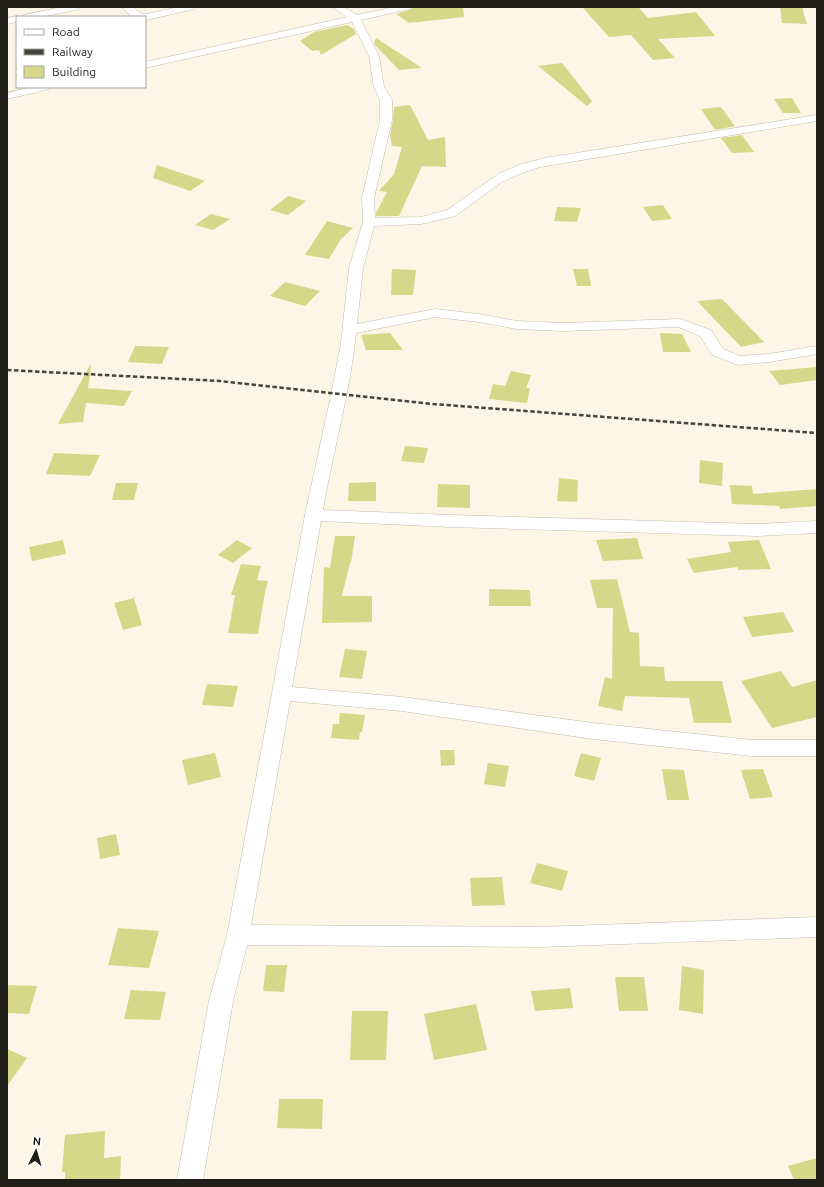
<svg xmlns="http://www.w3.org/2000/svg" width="824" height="1187" font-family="Ubuntu,sans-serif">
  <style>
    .building { fill: #d5d889 }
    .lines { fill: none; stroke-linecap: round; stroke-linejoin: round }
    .minor-casing { stroke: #c1bcad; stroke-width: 1 }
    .minor { fill: #fff; fill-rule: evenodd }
    .rail { stroke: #45433b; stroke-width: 2.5; stroke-dasharray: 4.5 2.5; stroke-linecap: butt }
  </style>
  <rect width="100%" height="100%" fill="#fbf6e6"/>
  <!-- building -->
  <path class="building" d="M414,7H463L464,17L409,23L396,14L410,10Z
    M599,7H638L648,18L696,12L715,36L658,39L675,58L653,60L631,35L609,37L583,8Z
    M780,7H802L807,24L782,23Z
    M347,25L354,29L356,34L321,55L319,50L312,51L300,41L314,32Z
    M376,38L422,68L399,70L375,45L374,42Z
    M562,63L592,101L587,106L538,66Z
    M792,98L801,113H783L774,99Z
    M410,105L428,140L445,137L446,167L422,166L399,216H376V213L387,192L379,191L394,174L402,147L392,146L390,136L393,120L394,107Z
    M721,107L735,126L715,130L701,109Z
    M742,135L754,152L732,153L721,138Z
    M157,165L205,181L190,191L153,178Z
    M288,196L306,201L288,215L270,210Z
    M663,205L672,219L652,221L643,207Z
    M557,207L581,208L577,222L554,221Z
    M211,214L230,219L213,230L195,225Z
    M327,221L353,228L341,239L329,259L305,255Z
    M392,269L416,270L413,295H391Z
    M573,269H588L591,286H577Z
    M285,282L320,291L305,306L270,296Z
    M722,299L764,342L741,347L697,301Z
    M390,333L403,350H366L361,335Z
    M660,333L682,334L691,352H663Z
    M135,346L169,347L162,364L128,362Z
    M90,365L91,366L88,388L132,391L124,406L86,403L83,422L58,424Z
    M817,367V380L780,385L769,371Z
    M511,371L531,375L526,388H530L527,403L489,399L493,384L505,386Z
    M405,446L428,448L424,463L401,461Z
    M54,453L100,455L90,476L46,474Z
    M700,460L723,463L722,486L699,483Z
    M559,478L578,480L577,502L557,501Z
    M376,482V501H348L349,483Z
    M116,483H138L134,500H112Z
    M438,484L470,485V508L437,507Z
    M730,485L752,486L753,494L817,489V506L780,509L779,506L732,504Z
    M335,536H355L351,563H350L342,596H372V622L322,623L324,567L330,568Z
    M637,538L643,559L603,561L596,540Z
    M63,540L66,554L32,561L29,547Z
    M237,540L252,548L233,563L218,555Z
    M759,540L771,569L738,570L737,567L694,573L687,559L731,552L728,542Z
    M241,564L261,566L257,580L268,581L265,592L258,634L228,633L235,595H231Z
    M617,579L630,632L639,633L640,666L664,667L665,681H722L732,723H694L689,698L625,696L622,711L598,706L605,677L612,679L613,608H597L590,580Z
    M489,589L530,590L531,606H489Z
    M134,598L142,625L123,630L114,603Z
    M783,612L794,632L752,637L743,617Z
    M345,649L367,651L362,679L339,677Z
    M781,671L792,687L817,680V717L772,728L741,681Z
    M207,684L238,686L233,707L202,705Z
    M340,713L365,715L362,732H360L359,740L331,738L333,724H339Z
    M440,750H454L455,765L441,766Z
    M215,753L221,777L188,785L182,760Z
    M581,753L601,758L594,781L574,776Z
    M488,763L509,766L505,787L484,784Z
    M662,769L684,770L689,800H667Z
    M763,769L773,797L750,799L741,770Z
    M116,834L120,855L100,859L97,838Z
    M537,863L568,871L562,891L530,883Z
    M502,877L505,905L472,906L470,878Z
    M118,928L159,931L149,968L108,965Z
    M266,965H287L284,992L263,991Z
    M682,966L704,970L703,1014L679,1010Z
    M615,977H644L648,1011H619Z
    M7,985L37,986L29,1014L7,1013Z
    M570,988L573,1008L535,1011L531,991Z
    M131,990L166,992L160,1020L124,1019Z
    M476,1004L487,1050L434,1060L424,1014Z
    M352,1011H388L386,1060H350Z
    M7,1049L27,1058L7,1086Z
    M279,1099H323L322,1129L277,1128Z
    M105,1131L104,1158L121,1156L120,1180H65V1172H62L65,1135Z
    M817,1158V1180H794L788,1166Z"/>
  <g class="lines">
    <!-- minor casing -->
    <g class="minor-casing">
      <path id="minor" d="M62,7H81L79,9L42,17H23L24,15Z
        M122,7H133L140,13L147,14L178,7H196L194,9L147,20H145V17H132Z
        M332,7H344L357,15L394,7H412L410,9L361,20L379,56L384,87L392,100V120L374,198L375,218L421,217L447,210L500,173L519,165L545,158L817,115V121L540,167L522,173L502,182L455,216L421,224L374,226L363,268L357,324L435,309L479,314L517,321L563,323L680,319L711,330L723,349L740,356L769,354L817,346V354L769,362L738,365L712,355L700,336L678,327L563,331L517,329L479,322L435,317L356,333C350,393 333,451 323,510L451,515L757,524L817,521V533L757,536L451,527L321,521L292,687L402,697L593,723L752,740H817V756H752L593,739L402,711L290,701L251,925L540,927L817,917V937L540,947L247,945L233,1001L203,1180H177L209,1001L227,935L305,515L331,395L341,343L349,268L363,222L362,198L380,120V100L374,87L369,56L352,22L145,68V62L347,17Z
        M17,16L21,17H17V22L7,24V18Z
        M32,87H51L50,89L7,99V93Z"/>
    </g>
    <!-- minor -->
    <use href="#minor" class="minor"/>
    <!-- rail -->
    <path class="rail" d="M7,370L220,381L433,404L817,433"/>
  </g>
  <!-- border -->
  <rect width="824" height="1187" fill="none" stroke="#201e18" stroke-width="16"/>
  <!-- legend -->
  <rect x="16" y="16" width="130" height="72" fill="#ffffff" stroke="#a6a5a3"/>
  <rect x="24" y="29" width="20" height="6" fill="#ffffff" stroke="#a6a5a3"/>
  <text x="52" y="36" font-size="12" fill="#201e18">Road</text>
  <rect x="24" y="49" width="20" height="6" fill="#45433b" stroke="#a6a5a3"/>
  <text x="52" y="56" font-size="12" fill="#201e18">Railway</text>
  <rect x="24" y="66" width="20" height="12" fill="#d5d889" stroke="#a6a5a3"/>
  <text x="52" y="76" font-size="12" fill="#201e18">Building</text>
  <!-- north arrow -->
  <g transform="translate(36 1151) rotate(5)" stroke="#ffffff" stroke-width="3" paint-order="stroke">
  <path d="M0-3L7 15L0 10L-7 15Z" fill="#201e18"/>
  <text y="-6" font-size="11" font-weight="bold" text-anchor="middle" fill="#201e18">N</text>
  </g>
</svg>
